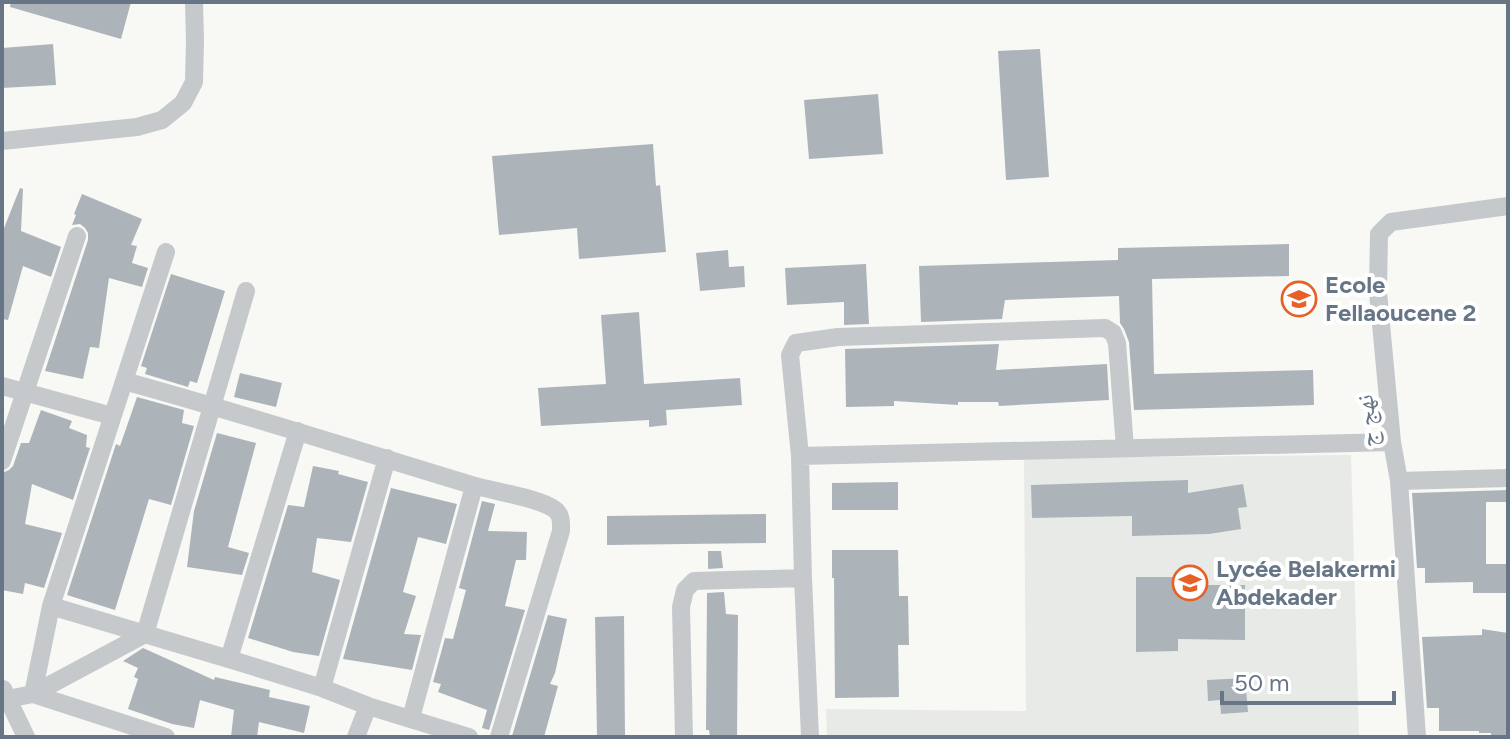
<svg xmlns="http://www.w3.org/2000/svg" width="1510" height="739" font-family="Figtree,'Noto Naskh Arabic',sans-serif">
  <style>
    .built { fill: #e8eae8 }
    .building { fill: #acb4ba }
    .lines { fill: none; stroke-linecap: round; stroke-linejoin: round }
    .street { stroke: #c5c9cc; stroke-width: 18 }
    .labels { text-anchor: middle; stroke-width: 8; stroke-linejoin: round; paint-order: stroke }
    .poi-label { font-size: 24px; font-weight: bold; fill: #667687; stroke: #fff; text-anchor: start }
    .street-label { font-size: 24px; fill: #667687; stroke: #fff }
  </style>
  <rect width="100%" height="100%" fill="#f8f8f5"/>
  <!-- built -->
  <path class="built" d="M1351,455L1359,737H827L826,709L1026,711L1024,458Z"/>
  <!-- building -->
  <path class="building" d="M11,2H131L121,39L10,7Z
    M53,44L56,85L2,88V48Z
    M1040,49L1049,177L1006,180L998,51Z
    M878,94L883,154L809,159L804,100Z
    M653,144L656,186L660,185L666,252L579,259L577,228L499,235L492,156Z
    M20,188L23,189L21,231L61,247L51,277L23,266L8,320L2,319V233Z
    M82,194L142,219L131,245L137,246L132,263L148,268L142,287L109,278L99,348L90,347L83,379L45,371L88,240V233L85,228L80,224L72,225L76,215L74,214Z
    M1289,244V276L1152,279L1154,374L1313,370L1314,405L1134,410L1129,342L1124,329L1120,323L1119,296L1005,300L1002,319L921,322L919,266L1118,260V248Z
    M728,250L729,267L744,266L745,287L700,291L696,253Z
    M866,264L869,324L844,325V302L787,305L785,268Z
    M171,274L225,291L197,383L190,381L188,387L145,374L147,368L141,366Z
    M639,312L644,384L740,378L742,405L666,410L667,425L649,427V420L541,426L538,388L606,384L601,315Z
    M999,344L996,370L1107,364L1109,400L999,406L998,402H958V405L894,401V406L846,407L845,349Z
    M240,373L282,383L276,407L234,397Z
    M137,397L184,410L182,423L194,426L171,505L149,499L115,610L67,595L116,444L120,446Z
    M41,410L72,421L69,428L87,435L86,447L90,448L73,500L32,484L25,524L62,533L44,588L25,583L23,594L2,590V473L9,470L13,466L21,443H29Z
    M217,433L256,443L228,547L249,553L242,575L187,567L194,511Z
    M313,466L339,471L338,474L368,482L351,542L317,538L312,572L340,580L319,656L293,652L248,638L288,505L304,507Z
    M1188,480V493L1243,484L1247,507L1238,508L1241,529L1209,534L1132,536V516L1032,518L1031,485Z
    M898,482V510H832V483Z
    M391,488L457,504L446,544L418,537L403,592L416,596L404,634L421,635L412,670L343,659Z
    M1508,490V502H1486V564H1508V593H1473V582L1425,583V568H1417L1412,493Z
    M482,501L495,504L488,531L527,532L526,560H516L505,606L525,610L489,730L482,728L487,710L438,692L441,684L433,682L445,638L453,639L466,590L459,588Z
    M766,514V543L607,545V516Z
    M832,550H898L899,596H908L909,645H898L899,697L835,698L834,578H832Z
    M708,551H721L723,568L708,569Z
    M1136,577H1178V585H1245V640L1178,639V651L1136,652Z
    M724,592L726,614L738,615L737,737H710L709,730H706L707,593Z
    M548,615L567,619L555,673L550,684L558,686L544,737L512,736Z
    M624,616L625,737H597L595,617Z
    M1482,629L1508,633V735H1491V733H1479V731H1439V708H1427L1422,637L1482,635Z
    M143,648L214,680L215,677L270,690L269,697L310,706L304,733L259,722L257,737H231L234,710L200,700L194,728L172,724L128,709L138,679L134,677L138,668L123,661Z
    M1245,678L1248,712L1221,714L1220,700L1208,701L1207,680Z"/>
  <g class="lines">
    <!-- street -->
    <path class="street" d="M2,141L137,127L162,120L183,103L194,82L195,41L194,2
      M166,252L51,606L33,694L166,737
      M124,381C241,413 356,450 472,485C491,491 540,498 554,509C562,514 561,523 561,531L499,737
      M2,386L112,416
      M800,456L1392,442
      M2,461L77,236
      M1399,481L1508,478
      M51,606L229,659L322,688L368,706L469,737
      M229,659L298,431
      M322,688L387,458
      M3,689L26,737
      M2,700L33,694L145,634L246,291
      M411,718L474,486
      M356,737L368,706
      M684,737L681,607L685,590L694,581L803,578
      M810,737L803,578L800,456L790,355L796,343L838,337L1105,328L1113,333L1117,343L1125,448
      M1417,737L1399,481L1392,442L1378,292L1379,234L1391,222L1508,206"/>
  </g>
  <!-- icons -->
  <defs>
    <g id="school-ring" transform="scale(1.8)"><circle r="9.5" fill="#fff" stroke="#e76025" stroke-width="1.5"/><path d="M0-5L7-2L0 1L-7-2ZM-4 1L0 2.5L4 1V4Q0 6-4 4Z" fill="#e76025"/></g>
  </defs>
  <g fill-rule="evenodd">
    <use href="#school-ring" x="1299" y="299"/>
    <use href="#school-ring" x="1190" y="583"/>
  </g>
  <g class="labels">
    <!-- poi labels -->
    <g class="poi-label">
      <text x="1325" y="293">Ecole<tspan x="1325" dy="28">Fellaoucene 2</tspan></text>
      <text x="1216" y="577">Lycée Belakermi<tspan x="1216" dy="28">Abdekader</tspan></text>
    </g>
    <!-- street labels -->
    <g class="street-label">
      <text transform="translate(1367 421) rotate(-96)" y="8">نهج ج</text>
    </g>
  </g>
  <!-- border -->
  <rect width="1510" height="739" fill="none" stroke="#667687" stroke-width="8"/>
  <!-- scale -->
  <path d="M1222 691v12h172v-12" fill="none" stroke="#667687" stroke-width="4"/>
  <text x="1234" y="691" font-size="24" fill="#667687" stroke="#ffffff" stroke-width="6" paint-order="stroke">50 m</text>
</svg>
